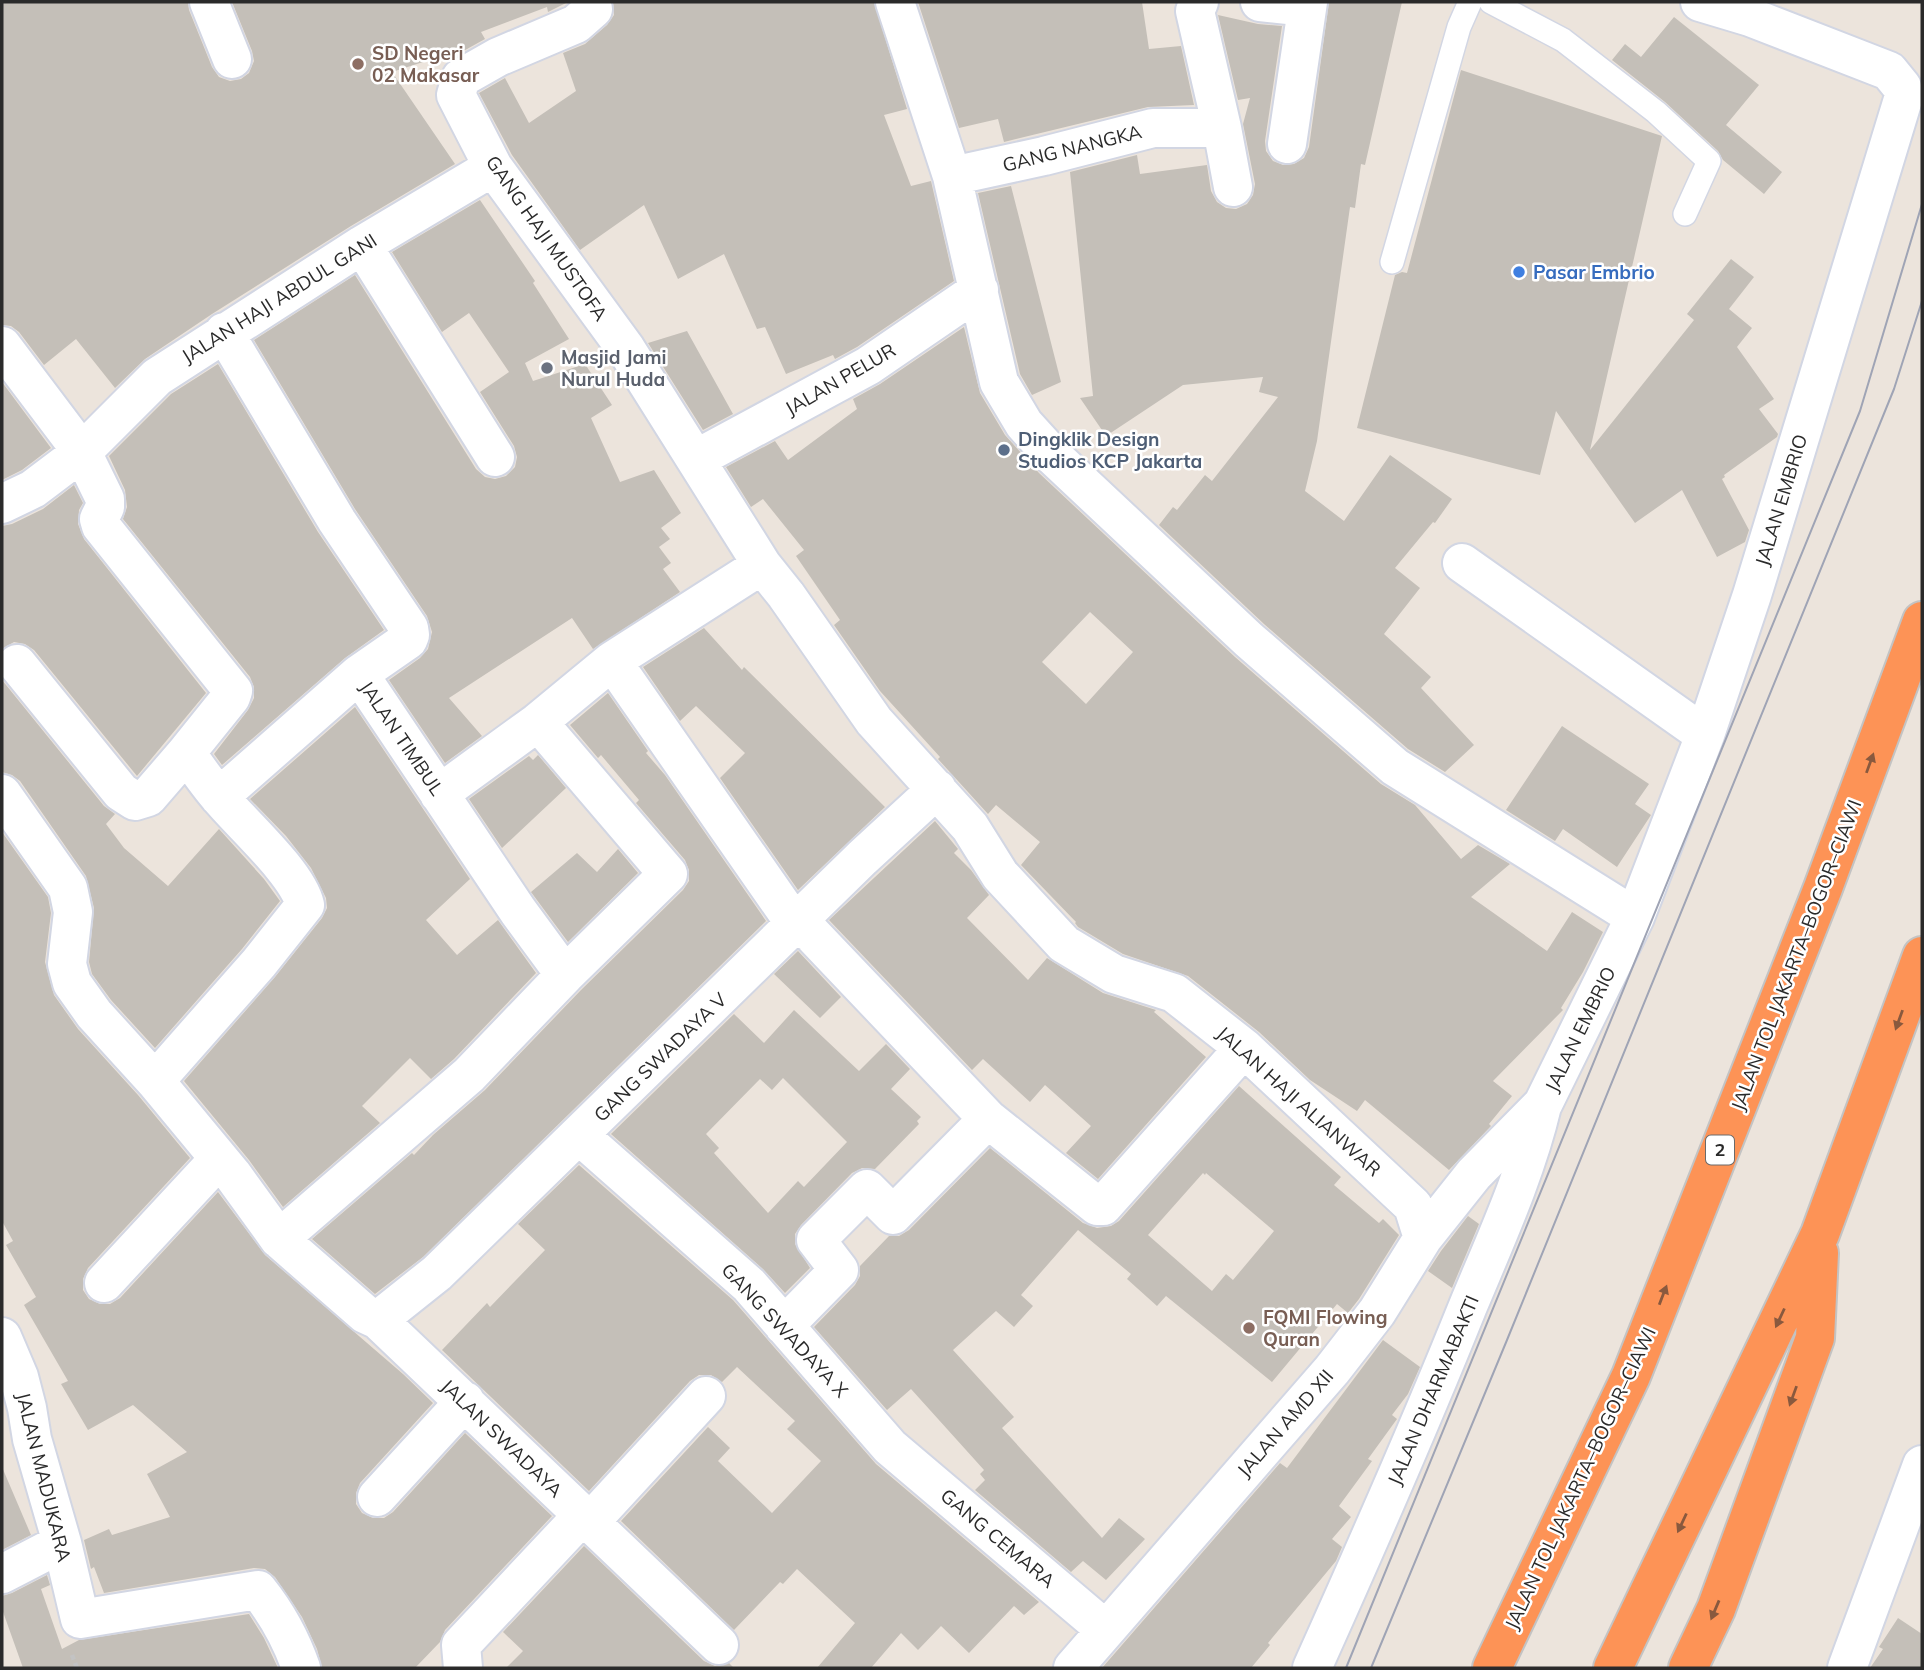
<svg xmlns="http://www.w3.org/2000/svg" width="1924" height="1670" font-family="Mulish,sans-serif">
  <style>
    .building { fill: #c4bfb8; fill-rule: evenodd }
    .lines { fill: none; stroke-linecap: round; stroke-linejoin: round }
    .lane-casing { stroke: #d2d6e3; stroke-width: 26 }
    .street-casing { stroke: #d2d6e3; stroke-width: 42 }
    .highway-casing { stroke: #c3c3c3; stroke-width: 42 }
    .path { stroke: #c3c3c3; stroke-width: 4.5; stroke-dasharray: 5 3.5; stroke-linecap: butt }
    .lane { stroke: #fff; stroke-width: 23 }
    .street { stroke: #fff; stroke-width: 38 }
    .highway { stroke: #fd9356; stroke-width: 38 }
    .tram { stroke: #9fa4b5; stroke-width: 2 }
    .oneway { fill: #89593e }
    .education-dot { fill: #8d6e63; stroke: #fff; stroke-width: 2.5 }
    .shop-dot { fill: #3f7fe0; stroke: #fff; stroke-width: 2.5 }
    .worship-dot { fill: #6b7280; stroke: #fff; stroke-width: 2.5 }
    .service-dot { fill: #5c6f8a; stroke: #fff; stroke-width: 2.5 }
    .labels { text-anchor: middle; stroke-width: 5; stroke-linejoin: round; paint-order: stroke }
    .shield { fill: #fff; stroke: #6a6a6a; stroke-width: 2 }
    .shield-label { font-size: 18px; font-weight: bold; fill: #2a2a2a }
    .education-label { font-size: 19px; font-weight: bold; fill: #785e54; stroke: #fff; text-anchor: start }
    .street-label { font-size: 19px; fill: #2a2a2a; stroke: #fff }
    .shop-label { font-size: 19px; font-weight: bold; fill: #366cbe; stroke: #fff; text-anchor: start }
    .worship-label { font-size: 19px; font-weight: bold; fill: #5b616d; stroke: #fff; text-anchor: start }
    .service-label { font-size: 19px; font-weight: bold; fill: #4e5e75; stroke: #fff; text-anchor: start }
  </style>
  <rect width="100%" height="100%" fill="#ece4dc"/>
  <!-- building -->
  <path class="building" d="M2,2H188L189,10L212,67L219,77L230,81L241,79L249,73L254,61L252,51L232,2H568L548,12L547,7L481,32L485,39L458,54L457,51L392,72L455,164L351,226L212,314L145,359L115,388L76,339L44,365L19,332L11,326L2,325Z
    M613,2H874L907,109L884,115L911,186L931,181L954,281L857,347L835,359L833,355L786,374L765,327L757,329L724,254L678,279L644,205L580,250L512,155L479,93L505,78L529,123L576,91L563,53L585,44L607,25L614,15Z
    M918,2H1142L1149,49L1181,46L1194,105L1148,107L1004,142L998,119L959,128Z
    M1329,2H1402L1365,165L1361,164L1355,208L1350,207L1317,441L1305,491L1344,521L1390,455L1452,499L1435,523L1433,522L1395,568L1420,588L1384,634L1431,677L1421,688L1474,745L1445,772L1408,749L1264,624L1159,525L1173,507L1177,510L1205,475L1212,481L1278,397L1259,392L1263,377L1183,385L1106,436L1080,398L1093,396L1070,172L1137,155L1140,174L1207,165L1211,191L1217,202L1226,208L1236,209L1247,204L1253,195L1255,184L1243,124L1250,98L1238,100L1218,15L1258,24L1282,26L1265,141L1266,151L1273,161L1283,165L1294,164L1304,158L1309,147Z
    M1674,17L1759,85L1726,125L1782,172L1764,194L1723,160L1718,151L1665,102L1612,60L1625,44L1641,57Z
    M1461,70L1662,136L1590,450L1694,320L1687,314L1731,259L1754,277L1729,309L1752,328L1737,347L1774,399L1759,409L1778,434L1777,437L1724,475L1725,477L1722,479L1749,530L1745,542L1717,557L1682,490L1635,523L1556,411L1540,475L1357,428L1395,275L1402,272L1407,273Z
    M1011,186L1061,382L1032,395L1020,374L978,193Z
    M480,200L535,281L533,283L569,339L525,363L533,381L585,364L612,405L591,418L620,482L654,470L681,513L661,528L670,539L659,547L671,563L663,569L680,592L593,649L572,618L449,698L482,736L445,763L389,680L420,658L428,649L432,632L427,616L355,509L254,340L355,275L476,469L485,477L495,479L506,476L515,467L517,457L514,446L480,392L509,372L469,313L442,332L392,252Z
    M964,327L980,393L1005,435L1039,473L1235,657L1381,784L1415,805L1461,859L1478,845L1510,864L1471,897L1547,951L1572,912L1603,932L1583,972L1561,1008L1563,1010L1493,1081L1512,1096L1489,1124L1491,1126L1449,1170L1365,1100L1357,1111L1310,1080L1259,1032L1188,976L1123,954L1078,927L1075,923L1076,922L1021,865L1040,842L996,805L988,814L938,759L940,757L880,691L834,625L840,620L796,556L804,550L763,499L751,507L726,467L775,441L788,460L857,409L853,399L880,384ZM1090,612L1133,652L1086,704L1042,662Z
    M687,331L733,414L703,430L648,343Z
    M218,364L318,532L384,630L345,658L222,765L214,754L248,710L254,698V687L250,677L123,519L127,507L125,490L109,456L171,394Z
    M2,382L51,448L22,470L2,480Z
    M74,485L83,503L79,510L78,524L84,539L206,693L137,776L34,650L25,644L14,642L2,649V526L12,524L43,509Z
    M704,628L742,670L744,667L885,807L798,890L720,778L745,753L696,706L680,721L643,667Z
    M2,680L104,806L115,814L106,824L124,848L168,886L219,829L264,879L280,901L242,949L155,1048L111,1000L92,974L89,962L94,908L86,876L20,781L12,775L2,772Z
    M608,693L648,751L646,753L665,775L766,921L423,1257L375,1294L312,1239L412,1153L414,1155L433,1135L485,1090L581,990L683,890L689,881V870L685,860L636,803L639,800L601,755L598,758L570,725Z
    M355,707L470,879L426,920L457,955L498,920L536,973L454,1059L431,1079L410,1058L362,1106L380,1123L283,1207L249,1160L184,1081L275,977L322,918L327,908L326,898L311,868L286,836L250,799Z
    M1562,726L1649,784L1635,804L1651,815L1617,867L1563,829L1555,841L1506,810Z
    M538,755L566,788L502,848L469,799L529,756L533,760Z
    M935,821L958,849L954,853L971,870L989,895L967,918L1028,980L1047,958L1103,993L1156,1010L1154,1012L1206,1057L1098,1179L1066,1153L1091,1126L1045,1085L1030,1102L983,1059L972,1070L829,920Z
    M2,832L48,897L51,913L45,962L54,995L78,1029L138,1095L190,1158L88,1268L83,1279V1290L89,1299L100,1304H110L120,1298L218,1192L265,1255L403,1374L433,1403L360,1483L356,1493V1504L362,1513L373,1518H384L393,1512L465,1433L552,1516L445,1630L440,1642L415,1668H322L317,1649L302,1617L275,1577L265,1569L254,1568L104,1593L94,1567L91,1569L84,1540L109,1529L112,1535L170,1517L147,1474L187,1452L133,1405L88,1430L61,1384L68,1381L24,1305L36,1297L6,1245L13,1241L2,1221Z
    M618,849L638,873L568,942L531,892L577,853L597,872Z
    M798,951L841,997L820,1018L774,974Z
    M794,1010L859,1071L886,1044L910,1069L891,1089L921,1117L917,1121L919,1124L875,1169L862,1168L852,1173L801,1225L795,1234V1244L810,1268L785,1293L763,1269L611,1134L734,1014L764,1043ZM783,1078L847,1142L804,1187L798,1181L768,1213L714,1153L719,1148L706,1134L760,1079L772,1090Z
    M1239,1086L1341,1177L1334,1185L1379,1223L1383,1219L1399,1235L1359,1299L1348,1313L1337,1304L1272,1382L1166,1296L1157,1306L1127,1279L1131,1274L1078,1230L1021,1295L1033,1306L1014,1327L996,1311L953,1350L1014,1417L1002,1428L1102,1538L1119,1518L1145,1539L1106,1580L1083,1561L1071,1572L975,1490L985,1480L980,1474L984,1470L911,1389L887,1410L814,1327L855,1285L860,1276V1266L889,1236H899L909,1230L990,1148L1083,1223L1097,1228L1111,1226L1119,1221ZM1203,1173L1205,1175L1206,1173L1274,1231L1233,1280L1226,1274L1212,1291L1148,1235Z
    M579,1165L733,1300L876,1464L1039,1602L1024,1615L1014,1606L969,1653L941,1626L918,1650L901,1633L871,1668H817L855,1623L797,1569L783,1584L780,1582L734,1630L621,1521L708,1427L730,1448L718,1461L772,1513L821,1461L787,1429L795,1421L737,1367L722,1382L711,1375H699L690,1381L589,1491L442,1350L487,1303L490,1307L545,1250L518,1224Z
    M1468,1216L1479,1224L1452,1288L1428,1271L1441,1251Z
    M1383,1340L1420,1367L1408,1394L1392,1415L1397,1419L1368,1459L1372,1461L1339,1506L1351,1517L1332,1539L1342,1547L1336,1561L1268,1643L1270,1645L1251,1668H1102L1280,1463L1287,1468Z
    M2,1467L31,1535L2,1550Z
    M584,1546L704,1661L715,1666L729,1663L734,1668H506L523,1651L503,1632Z
    M47,1575L50,1585L41,1589L62,1649L79,1640L249,1614L264,1638L278,1668H23L2,1609V1596L12,1593Z
    M1898,1618L1922,1634V1668H1870L1883,1649L1879,1647Z"/>
  <g class="lines">
    <!-- lane casing -->
    <g class="lane-casing">
      <path id="lane" d="M1491,2L1563,40L1656,112L1709,161L1685,214
        M1392,262L1459,27L1470,2"/>
    </g>
    <!-- street casing -->
    <g class="street-casing">
      <path id="street" d="M209,2L232,59
        M590,2L593,9L576,24L498,57L461,78L456,95L493,167L626,349L762,565L786,595L874,721L970,827L1000,875L1064,944L1114,974L1174,993L1244,1048L1413,1206L1423,1238
        M895,2L952,176L999,382L1024,424L1054,457L1249,640L1395,767L1635,917
        M1199,2L1195,11L1222,128L1233,187
        M1260,2L1307,7
        M1287,144L1308,2
        M952,176L1044,156L1153,128H1222
        M362,245L495,457
        M2,346L82,452L105,499V507L99,519L101,526L233,691L231,697L186,753C198,769 209,786 222,800C244,826 298,874 305,905L259,963L155,1081
        M696,459L868,366L979,290
        M2,504L33,489L82,452L157,377L362,245L493,167
        M1462,563L1705,735
        M612,661L795,924L811,933L988,1119L1097,1206H1103L1244,1048
        M17,664L121,792L135,801L148,797L186,753
        M359,674L518,911L565,975
        M2,794L68,888L73,912L67,964L72,983L94,1014L155,1081L232,1174L279,1239L365,1314L378,1320L719,1645
        M439,794L538,722
        M219,797L359,674L408,640L410,635L409,628L337,521L224,332
        M580,1136L749,1285L890,1447L1106,1630
        M279,1239L469,1075L565,975L668,874L538,722L612,661L762,565
        M104,1283L219,1159
        M378,1320L437,1273L862,858L937,789
        M784,1326L839,1270L816,1240L867,1189L893,1215L988,1119
        M2,1337L19,1377L27,1408L32,1439L62,1543L80,1619L258,1590C278,1615 291,1639 301,1668
        M377,1497L465,1401
        M589,1523L706,1396
        M2,1574L62,1543
        M463,1668L461,1645L582,1516
        M1073,1668L1332,1370L1377,1312L1423,1238L1474,1174L1540,1107
        M1312,1668C1366,1548 1419,1428 1468,1306C1495,1241 1526,1174 1542,1106L1635,917L1705,735L1752,595L1904,96L1902,87L1889,71L1750,17L1700,2
        M1847,1668L1922,1465"/>
    </g>
    <!-- highway casing -->
    <g class="highway-casing">
      <path id="highway" d="M1492,1668L1631,1376L1823,888L1922,621
        M1613,1668L1820,1234L1922,956
        M1688,1668L1716,1609L1815,1338L1819,1253"/>
    </g>
    <!-- path -->
    <path class="path" d="M72,1655L77,1668"/>
    <!-- lane -->
    <use href="#lane" class="lane"/>
    <!-- street -->
    <use href="#street" class="street"/>
    <!-- highway -->
    <use href="#highway" class="highway"/>
    <!-- tram -->
    <path class="tram" d="M1346,1668L1860,411L1922,204
      M1371,1668L1507,1340L1894,389L1922,301"/>
  </g>
  <!-- one-way arrows -->
  <defs><path id="oneway-solid" d="M-6-.8H1V-3.2L6.5 0L1 3.2V.8H-6Z" transform="scale(1.75)"/></defs>
  <g class="oneway">
    <use href="#oneway-solid" transform="translate(1870 763) rotate(-70)"/>
    <use href="#oneway-solid" transform="translate(1899 1020) rotate(110)"/>
    <use href="#oneway-solid" transform="translate(1663 1295) rotate(-69)"/>
    <use href="#oneway-solid" transform="translate(1780 1318) rotate(115)"/>
    <use href="#oneway-solid" transform="translate(1793 1396) rotate(110)"/>
    <use href="#oneway-solid" transform="translate(1682 1523) rotate(115)"/>
    <use href="#oneway-solid" transform="translate(1715 1610) rotate(113)"/>
  </g>
  <!-- markers -->
  <g class="education-dot">
    <circle cx="358" cy="64" r="7"/>
    <circle cx="1249" cy="1328" r="7"/>
  </g>
  <circle class="shop-dot" cx="1519" cy="272" r="7"/>
  <circle class="worship-dot" cx="547" cy="368" r="7"/>
  <circle class="service-dot" cx="1004" cy="450" r="7"/>
  <g class="labels">
    <!-- shield labels -->
    <rect class="shield" x="1706" y="1135.5" width="28" height="29" rx="5"/>
    <g class="shield-label">
      <text x="1720" y="1156">2</text>
    </g>
    <!-- education labels -->
    <g class="education-label">
      <text x="372" y="60">SD Negeri<tspan x="372" dy="22">02 Makasar</tspan></text>
      <text x="1263" y="1324">FQMI Flowing<tspan x="1263" dy="22">Quran</tspan></text>
    </g>
    <!-- street labels -->
    <g class="street-label">
      <text transform="translate(1072 148) rotate(-14)" y="7">GANG NANGKA</text>
      <text transform="translate(547 238) rotate(55)" y="7">GANG HAJI MUSTOFA</text>
      <text transform="translate(279 298) rotate(-32)" y="7">JALAN HAJI ABDUL GANI</text>
      <text transform="translate(840 379) rotate(-30)" y="7">JALAN PELUR</text>
      <text transform="translate(1781 500) rotate(-73)" y="7">JALAN EMBRIO</text>
      <text transform="translate(402 738) rotate(56)" y="7">JALAN TIMBUL</text>
      <text transform="translate(1796 955) rotate(-69)" y="7">JALAN TOL JAKARTA–BOGOR–CIAWI</text>
      <text transform="translate(1580 1029) rotate(-64)" y="7">JALAN EMBRIO</text>
      <text transform="translate(660 1057) rotate(-44)" y="7">GANG SWADAYA V</text>
      <text transform="translate(1299 1101) rotate(42)" y="7">JALAN HAJI ALIANWAR</text>
      <text transform="translate(785 1330) rotate(47)" y="7">GANG SWADAYA X</text>
      <text transform="translate(1433 1390) rotate(-67)" y="7">JALAN DHARMABAKTI</text>
      <text transform="translate(1285 1423) rotate(-49)" y="7">JALAN AMD XII</text>
      <text transform="translate(502 1438) rotate(44)" y="7">JALAN SWADAYA</text>
      <text transform="translate(44 1477) rotate(76)" y="7">JALAN MADUKARA</text>
      <text transform="translate(1580 1478) rotate(-65)" y="7">JALAN TOL JAKARTA–BOGOR–CIAWI</text>
      <text transform="translate(998 1538) rotate(40)" y="7">GANG CEMARA</text>
    </g>
    <!-- shop labels -->
    <g class="shop-label">
      <text x="1533" y="279">Pasar Embrio</text>
    </g>
    <!-- worship labels -->
    <g class="worship-label">
      <text x="561" y="364">Masjid Jami<tspan x="561" dy="22">Nurul Huda</tspan></text>
    </g>
    <!-- service labels -->
    <g class="service-label">
      <text x="1018" y="446">Dingklik Design<tspan x="1018" dy="22">Studios KCP Jakarta</tspan></text>
    </g>
  </g>
  <!-- border -->
  <rect width="1924" height="1670" fill="none" stroke="#2a2a2a" stroke-width="7"/>
</svg>
